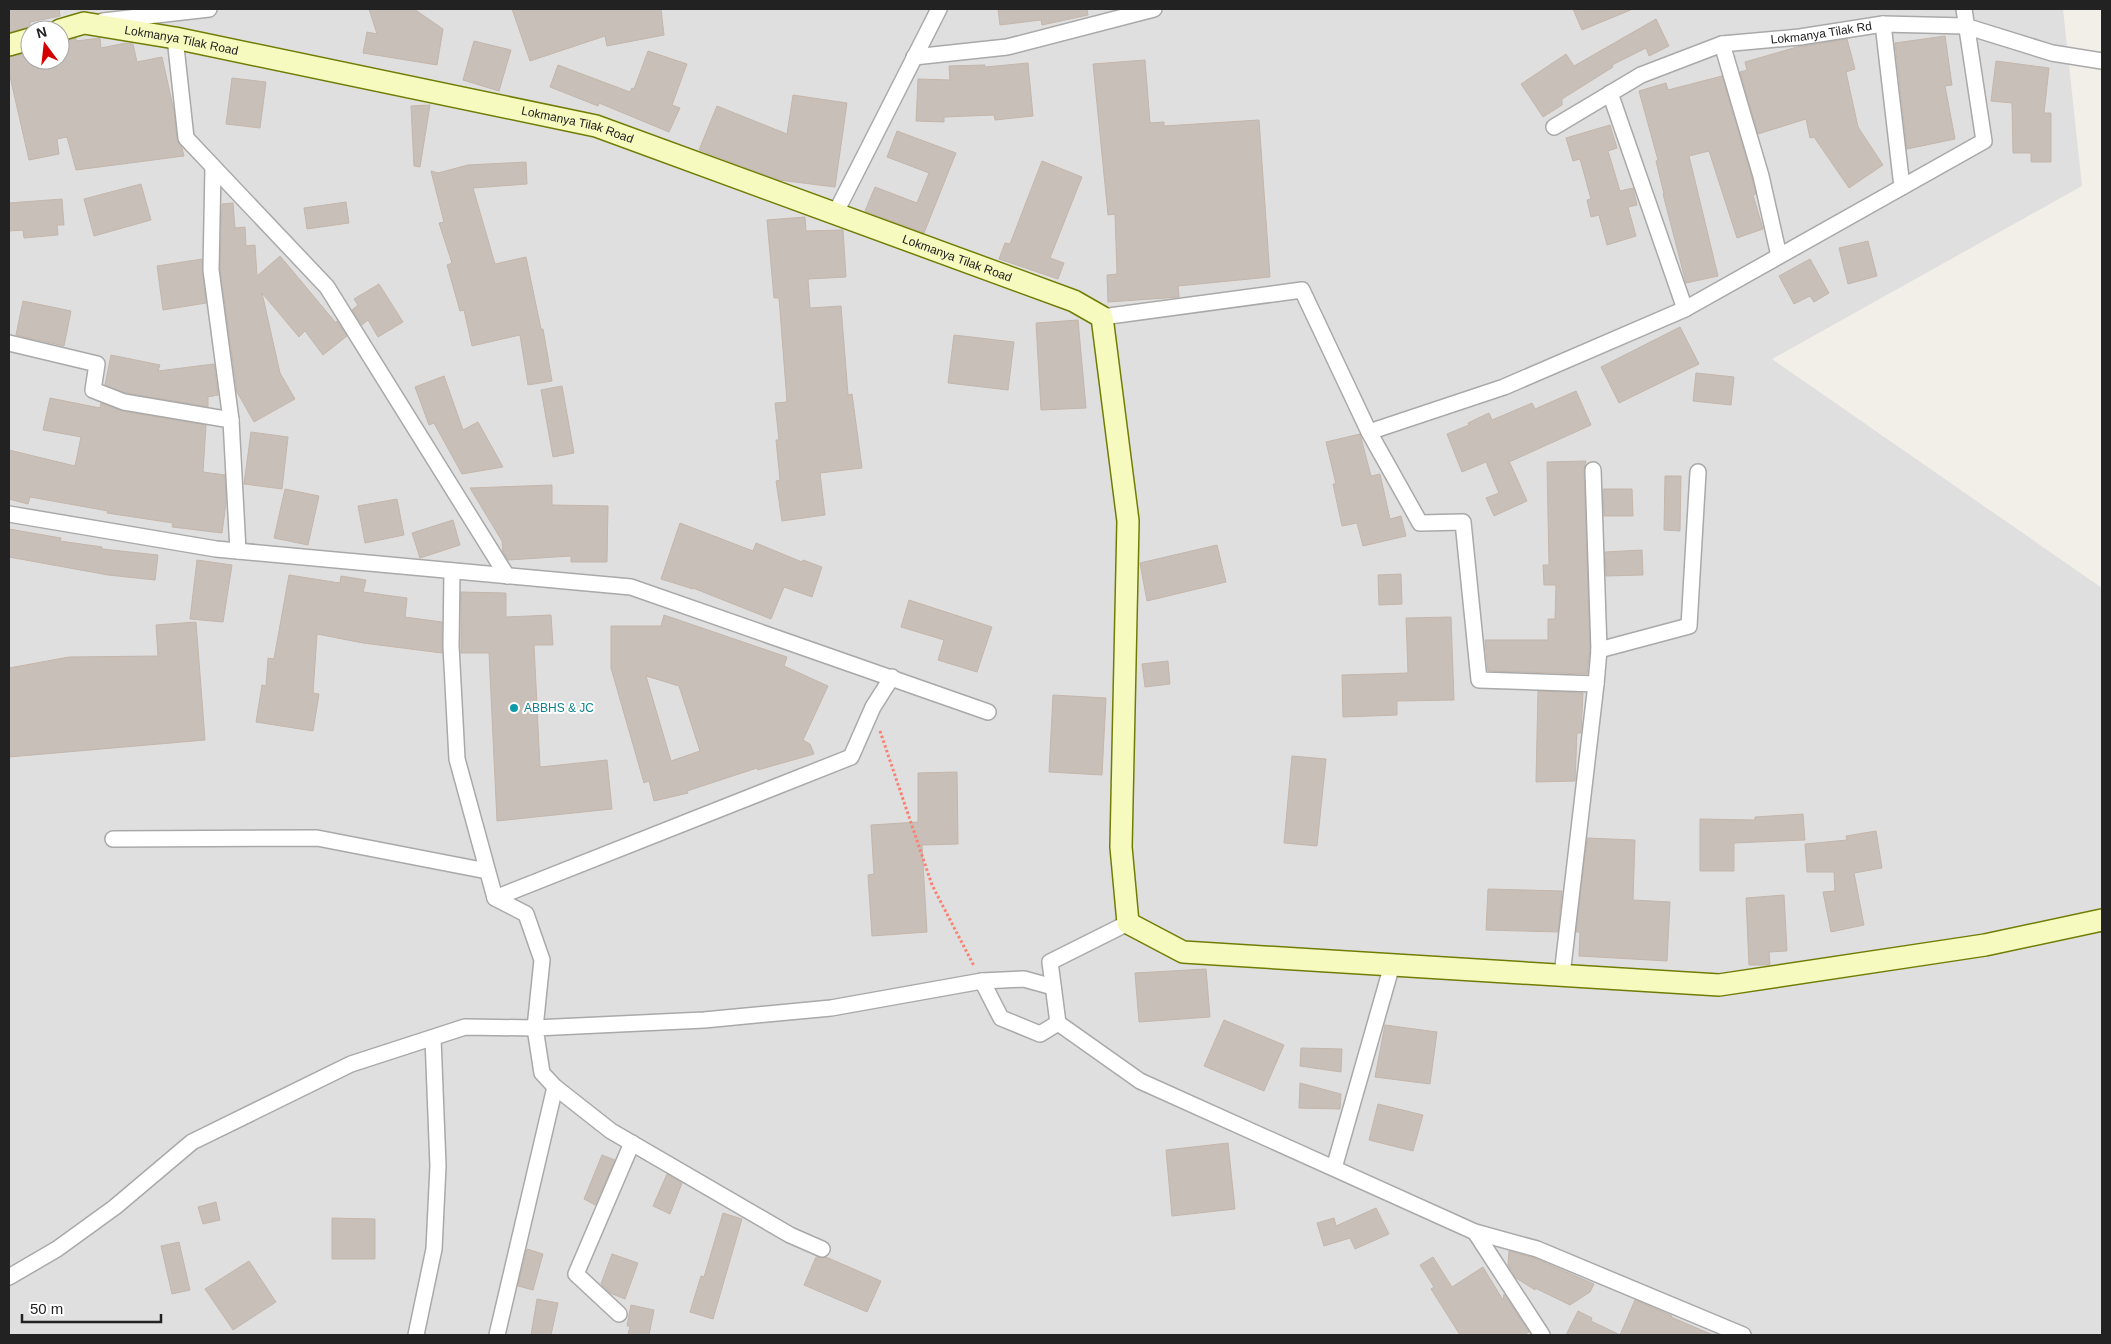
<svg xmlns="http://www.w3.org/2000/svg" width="2111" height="1344" font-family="Arial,sans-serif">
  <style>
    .residential { fill: #e0dfdf; fill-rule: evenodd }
    .building { fill: #c7bfb8; stroke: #c4b6ab; fill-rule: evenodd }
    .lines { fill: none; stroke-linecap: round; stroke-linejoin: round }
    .street-casing { stroke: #a9a9a9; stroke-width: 18 }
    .secondary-casing { stroke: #707d05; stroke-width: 24 }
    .path { stroke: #fa8072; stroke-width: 3; stroke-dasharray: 2.5 2.5; stroke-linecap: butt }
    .street { stroke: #fff; stroke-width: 15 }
    .secondary { stroke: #f7fabf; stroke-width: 21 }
    .culture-dot { fill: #0f9aa8; stroke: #fff; stroke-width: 2 }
    .labels { text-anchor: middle; stroke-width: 4; stroke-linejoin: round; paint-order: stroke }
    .street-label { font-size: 12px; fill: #222; stroke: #fff }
    .culture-label { font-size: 12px; fill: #0d838f; stroke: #fff; text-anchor: start }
  </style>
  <rect width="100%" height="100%" fill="#f2efe9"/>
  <!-- residential -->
  <path class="residential" d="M9,9H2063L2082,186L1772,359L2102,588V1335H9ZM30,30H60V60H30Z"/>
  <!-- building -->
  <path class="building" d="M9,9H59L60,16L30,22V27L9,32Z
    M369,9H414L443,29L437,65L363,53L367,32L377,34Z
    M512,9H661L664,35L607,46L605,36L530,61Z
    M998,9H1087L1088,15L1042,25L1041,20L1000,25Z
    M1573,9H1633L1582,30Z
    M1656,19L1669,46L1649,56L1646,48L1612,65L1613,67L1562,99V105L1543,117L1521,84L1566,54L1574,66Z
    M1945,36L1952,85L1945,86L1955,139L1907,149L1895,43Z
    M76,38V41L100,38L101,48L126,43L133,44L137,62L162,57L174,111L177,139L182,148L184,156L76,170L67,137L57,139L59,154L29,160L9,72V57L30,52V60H60V42Z
    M1847,39L1855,69L1846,72L1858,127L1883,165L1849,188L1814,137L1810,138L1806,119L1758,134L1740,72L1747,70L1745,62L1797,47Z
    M474,41L511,50L499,91L463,80Z
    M648,51L687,64L672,105L680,108L669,132L599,103L598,106L550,87L558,65L630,92L632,88L634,89Z
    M1145,60L1150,123L1164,122V126L1259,120L1270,277L1178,286L1179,297L1108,302L1107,275L1117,274L1115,214L1108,215L1093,64Z
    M1996,61L2049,68L2044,113H2051V162H2031V153H2013L2012,103L1991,101Z
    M1028,63L1033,116L995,120L994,115L944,117V122L916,121L918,79L950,80L949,66L985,65V67Z
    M1722,76L1752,178L1756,194L1753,195L1763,229L1737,238L1709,151L1689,156L1718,276L1686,283L1663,194H1664L1656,161L1658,160L1639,91L1666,83L1668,90Z
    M232,78L266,82L260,128L226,124Z
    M793,95L847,103L835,187L779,180L699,150L717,106L787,134Z
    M430,105L420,167L414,166L411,106Z
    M1610,125L1617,148L1608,151L1620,191L1633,188L1637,205L1628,207L1636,236L1607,245L1599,215L1591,217L1587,200L1591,199L1580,159L1573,161L1566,138Z
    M897,131L956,153L924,233L865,211L875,187L917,203L929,173L887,157Z
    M1042,161L1082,177L1050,258L1064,263L1058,279L999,259L1005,243L1010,244Z
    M526,162L527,184L473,188L495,264L526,257L541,329H543L552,381L528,385L520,335L472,346L464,310L460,311L447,265L452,263L439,223L444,222L431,171L438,173L468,165Z
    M141,184L151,220L94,236L84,199Z
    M62,199L64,225H57L58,235L24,238L23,230L9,231V203Z
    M346,202L349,223L307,229L304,208Z
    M233,203L235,228L245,227L246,246L255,245L257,276L280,256L336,323L337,321L347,336L323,355L305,331L299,337L262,293L280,373L295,399L254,422L237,392L220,269L222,204Z
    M805,217L806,231L843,230L846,277L808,279L810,308L841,306L848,395L852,394L862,468L820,473L825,515L782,521L776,481L780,480L776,440H779L775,403L787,402L779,298H774L767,220Z
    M1868,241L1877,276L1848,284L1839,248Z
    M202,259L206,303L163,310L157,266Z
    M1810,259L1829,293L1814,302L1810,296L1794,304L1779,276Z
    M379,284L403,322L378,337L368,320L362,325L352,310L358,305L354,299Z
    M23,301L71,311L64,346L16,335Z
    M1078,320L1086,408L1041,410L1036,323Z
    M1680,327L1699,364L1619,403L1601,367Z
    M954,335L1014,342L1008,390L948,383Z
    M111,355L160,365L158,371L214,364L218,395L208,397V407L126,393L105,385Z
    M1696,373L1734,377L1731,405L1693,401Z
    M444,376L463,430L478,422L503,467L462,474L434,423L429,425L415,387Z
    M562,386L574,453L553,457L541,390Z
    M1576,391L1591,425L1507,463H1510L1527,501L1494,516L1486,498L1499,493L1486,462L1462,472L1447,434L1469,425L1468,423L1489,413L1492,420L1532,403L1535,409Z
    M50,398L100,408L101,403L122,411L206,425L203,472L225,475L226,503L222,533L172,527L173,523L107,513L108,511L30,497L28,504L9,499V450L75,466L81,437L43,430Z
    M251,432L288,437L282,489L244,484Z
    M1360,434L1371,476L1380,474L1390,519L1401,516L1406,536L1363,546L1357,523L1342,526L1333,484H1336L1326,442Z
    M1586,461L1584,470L1590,650L1587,674L1488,671L1485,640H1548V619H1555L1556,585H1544L1543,565H1549L1547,462Z
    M1665,476H1681L1680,531L1664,530Z
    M552,485V505L608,506L607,562H571V556L508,560L503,552L502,541L470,488Z
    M285,489L319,496L308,545L274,538Z
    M1603,489H1632L1633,516H1604Z
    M397,499L404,535L365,543L358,506Z
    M453,520L460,545L420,558L412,533Z
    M680,523L753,551L756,543L802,562L803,560L822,567L812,597L784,587L771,619L693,588V589L661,579Z
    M9,529L61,538L60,541L102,547V549L158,555L155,580L108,575L9,557Z
    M1217,545L1226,582L1147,601L1140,563Z
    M1642,550L1643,575L1606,576L1605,552Z
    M197,560L232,565L223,622L190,619Z
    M1401,574L1402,604L1379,605L1378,575Z
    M289,575L340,583L341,576L366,580L363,592L407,598L405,617L442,622V653L363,643L317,634L313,693L319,694L313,731L256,722L262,685L266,686L268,658L274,659Z
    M461,592L506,593V617L551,615L553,645H534L540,767L607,760L612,809L497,821L489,653H461Z
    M909,600L992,627L977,672L938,660L944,640L901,627Z
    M664,615L787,657L784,666L828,686L803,740L810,744L814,754L758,770L757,768L687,791L688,793L654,801L649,781L644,783L611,668V626H661ZM646,676L679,686L700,751L671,761Z
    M1451,617L1454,700L1397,701V715L1343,717L1342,675L1408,673L1406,618Z
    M196,622L205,740L9,757V668L69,657L158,656L156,625Z
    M1168,661L1170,684L1145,687L1142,664Z
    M1538,691L1583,693L1581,733H1577L1575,781L1536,782Z
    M1053,695L1106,698L1102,775L1049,772Z
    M1292,756L1326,759L1317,846L1284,843Z
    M957,772L958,844L922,845L927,932L872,936L868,875L874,874L871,825L918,822V773Z
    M1803,814L1805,840L1734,843V871H1700V819L1755,820V817Z
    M1876,831L1882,868L1854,873L1864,925L1831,932L1823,892L1835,891L1834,872H1807L1805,844L1847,840L1846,836Z
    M1587,838L1635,840L1633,900L1670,902L1667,961L1579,956L1580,932H1576Z
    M1488,889L1562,891L1558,932L1486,930Z
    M1784,895L1787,951L1769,952L1770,965H1749L1746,898Z
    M1206,969L1210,1017L1139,1022L1135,973Z
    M1224,1020L1284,1045L1264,1091L1204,1066Z
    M1385,1025L1437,1032L1430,1084L1375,1077Z
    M1301,1048L1342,1049L1341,1072L1300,1066Z
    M1300,1083L1341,1094L1340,1109L1299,1108Z
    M1378,1104L1423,1115L1413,1151L1369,1140Z
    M1228,1143L1235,1209L1172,1216L1166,1150Z
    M602,1155L615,1160L595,1205L584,1199Z
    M667,1174L682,1183L670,1214L653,1206Z
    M216,1202L220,1220L203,1224L198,1207Z
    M1376,1208L1389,1234L1355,1249L1350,1238L1324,1246L1317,1223L1334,1218L1336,1226Z
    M723,1213L742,1219L713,1319L690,1312L701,1276L704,1277Z
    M332,1218L375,1219V1259H332Z
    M179,1242L190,1290L172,1294L161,1246Z
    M527,1249L543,1254L533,1290L518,1286Z
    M1509,1251L1534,1258L1594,1284L1590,1292L1570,1305L1535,1288V1290L1516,1278L1508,1265Z
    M612,1254L638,1263L625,1299L610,1293L601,1284Z
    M816,1257H826L881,1281L867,1312L804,1285Z
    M1433,1257L1452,1287L1483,1267L1503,1300L1504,1294L1529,1332L1523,1335H1460L1431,1289L1434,1287L1420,1265Z
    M249,1261L276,1302L233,1330L205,1289Z
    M537,1299L558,1303L551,1335H531Z
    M1635,1300L1672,1316L1671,1317L1713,1335H1566L1578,1311L1592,1318L1591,1321L1620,1335Z
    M631,1305L654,1310L649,1335H628L630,1326H627Z"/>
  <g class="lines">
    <!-- street casing -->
    <g class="street-casing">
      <g id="street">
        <path d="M103,21L209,9"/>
        <path d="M1883,24L1902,187"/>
        <path d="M175,38L186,138L327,287L507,576"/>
        <path d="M1722,44L1761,176L1779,256"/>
        <path d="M914,57L1007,47L1154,9"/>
        <path d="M1610,93L1685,309"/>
        <path id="s1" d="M1554,127L1641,75L1722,44L1800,37L1883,24L1965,26L2052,53L2102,61"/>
        <path d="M213,168L211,270L231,420L238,551"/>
        <path d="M835,214L939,9"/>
        <path d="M1102,317L1302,290L1369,432L1420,523L1463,522L1479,680L1596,684"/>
        <path d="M9,343L97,364L93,390L124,402L231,420"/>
        <path d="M1369,432L1504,387L1685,309L1984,141L1964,9"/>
        <path d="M9,514L216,549L631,587L988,712"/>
        <path d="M1599,650L1689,626L1698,472"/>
        <path d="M113,839L317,838L487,871"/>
        <path d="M495,898L851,757L873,707L892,677"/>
        <path d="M1128,923L1050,962L1058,1023L1140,1081L1475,1232L1537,1249L1743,1335"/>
        <path d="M1562,975L1596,684L1599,650L1593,470"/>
        <path d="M982,981L1024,979L1053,987"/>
        <path d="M1334,1168L1392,965"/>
        <path d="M1475,1232L1542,1335"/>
        <path d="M822,1249L790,1235L611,1131L555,1087L542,1073L535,1028L704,1020L831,1008L982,981L1001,1018L1040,1034L1058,1023"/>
        <path d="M9,1277L57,1249L115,1207L192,1142L351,1064L465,1027L535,1028L542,960L526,914L495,898L457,759L451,646L452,571"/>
        <path d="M619,1314L576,1274L632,1143"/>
        <path d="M416,1335L434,1249L438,1166L433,1038"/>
        <path d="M497,1335L555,1087"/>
      </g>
    </g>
    <!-- secondary casing -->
    <g class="secondary-casing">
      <g id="secondary">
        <path id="s2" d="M60,30L84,23L175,38L596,126L1074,301L1102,317L1128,521L1121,847L1128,923L1183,952L1719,985L1985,945L2102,920"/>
        <path d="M9,45L30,39"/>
      </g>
    </g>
    <!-- path -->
    <path class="path" d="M880,731L932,885L974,966"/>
    <!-- street -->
    <use href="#street" class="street"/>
    <!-- secondary -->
    <use href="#secondary" class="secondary"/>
  </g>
  <!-- markers -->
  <circle class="culture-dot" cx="514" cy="708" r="5"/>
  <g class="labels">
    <!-- street labels -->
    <g class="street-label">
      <text dy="4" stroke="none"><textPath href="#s1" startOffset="288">Lokmanya Tilak Rd</textPath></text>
      <text dy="4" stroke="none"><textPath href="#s2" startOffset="124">Lokmanya Tilak Road</textPath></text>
      <text dy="4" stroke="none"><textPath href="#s2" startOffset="529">Lokmanya Tilak Road</textPath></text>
      <text dy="4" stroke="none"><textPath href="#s2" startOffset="932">Lokmanya Tilak Road</textPath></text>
    </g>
    <!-- culture labels -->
    <g class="culture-label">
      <text x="524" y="712">ABBHS &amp; JC</text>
    </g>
  </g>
  <!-- border -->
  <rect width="2111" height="1344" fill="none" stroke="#222222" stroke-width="20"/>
  <!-- north arrow -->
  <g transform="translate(45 45) rotate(345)"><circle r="24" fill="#ffffff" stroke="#a7a7a7"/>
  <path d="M0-4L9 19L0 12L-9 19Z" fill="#d40000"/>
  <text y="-8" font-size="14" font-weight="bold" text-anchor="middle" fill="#222222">N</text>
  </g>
  <!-- scale -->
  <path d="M22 1314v8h139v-8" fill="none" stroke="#222222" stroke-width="2.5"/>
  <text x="30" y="1314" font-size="15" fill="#222222" stroke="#ffffff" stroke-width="4" paint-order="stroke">50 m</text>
</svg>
